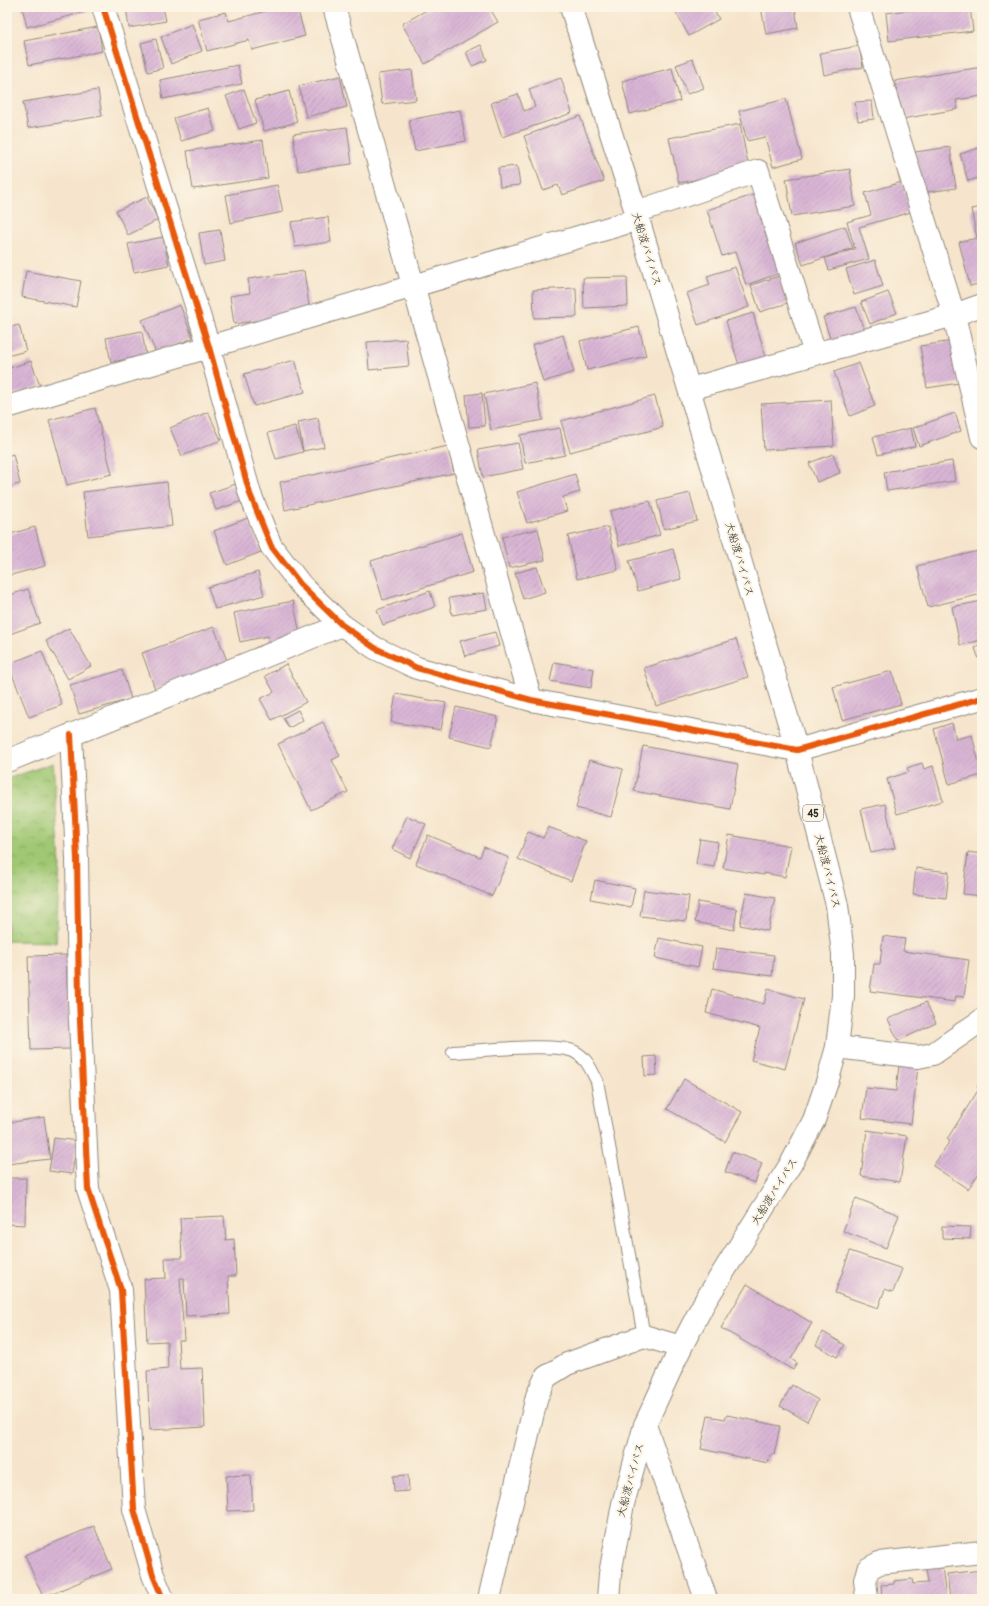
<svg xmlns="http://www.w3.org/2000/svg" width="989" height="1606" font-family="Pangolin,'Klee One',sans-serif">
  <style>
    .park { fill: url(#park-crowns); stroke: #667a4f }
    .building { fill: url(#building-hatch) }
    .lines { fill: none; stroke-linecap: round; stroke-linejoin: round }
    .service-casing { stroke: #90887c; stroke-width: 14 }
    .minor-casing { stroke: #90887c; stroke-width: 24 }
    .tertiary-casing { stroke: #90887c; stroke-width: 24 }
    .trunk-casing { stroke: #90887c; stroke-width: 24 }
    .service { stroke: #fff; stroke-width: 12 }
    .minor { stroke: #fff; stroke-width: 22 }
    .tertiary { stroke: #fff; stroke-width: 22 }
    .trunk { stroke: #fff; stroke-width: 22 }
    .cycleway-casing { stroke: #fcf5e5; stroke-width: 8 }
    .cycleway { stroke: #e8590c; stroke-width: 6 }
    .labels { text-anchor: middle; stroke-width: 4; stroke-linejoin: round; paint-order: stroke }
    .shield { fill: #fcf5e5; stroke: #6a6863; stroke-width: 1 }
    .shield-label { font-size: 10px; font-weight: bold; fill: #2b2b2b }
    .street-label { font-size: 11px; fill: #2b2b2b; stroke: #fcf5e5 }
  </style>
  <defs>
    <pattern id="park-crowns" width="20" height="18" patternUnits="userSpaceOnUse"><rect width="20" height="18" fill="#a0c873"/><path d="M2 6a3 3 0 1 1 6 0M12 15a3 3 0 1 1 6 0" fill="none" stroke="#83a35f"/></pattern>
    <pattern id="building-hatch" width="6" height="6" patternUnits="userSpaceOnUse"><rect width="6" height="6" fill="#d9b5d5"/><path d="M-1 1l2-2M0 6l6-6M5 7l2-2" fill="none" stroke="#ba9cb7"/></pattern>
  </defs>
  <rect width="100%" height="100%" fill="#fcf5e5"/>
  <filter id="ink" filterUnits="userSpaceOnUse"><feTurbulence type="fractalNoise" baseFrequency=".025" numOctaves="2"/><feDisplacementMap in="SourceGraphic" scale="8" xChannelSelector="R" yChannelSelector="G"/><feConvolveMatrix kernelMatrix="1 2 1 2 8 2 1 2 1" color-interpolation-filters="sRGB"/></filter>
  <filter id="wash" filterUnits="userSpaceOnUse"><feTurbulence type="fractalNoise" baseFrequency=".012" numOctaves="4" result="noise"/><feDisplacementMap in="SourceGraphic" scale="16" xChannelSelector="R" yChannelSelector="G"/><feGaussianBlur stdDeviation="0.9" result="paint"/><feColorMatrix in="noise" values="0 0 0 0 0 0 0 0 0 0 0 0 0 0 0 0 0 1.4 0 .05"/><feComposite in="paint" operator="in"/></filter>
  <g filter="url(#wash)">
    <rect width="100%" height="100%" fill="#f6e5cc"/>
    <!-- park -->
    <path class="park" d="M53,763L60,864L56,942L7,941V779Z"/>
    <g id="blocks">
      <!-- building -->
      <path class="building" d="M22,7H88L89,11L27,27Z
        M126,7H163L166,21L129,28Z
        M281,7H297L305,36L252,50L249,40L207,51L198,19L226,12L229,21Z
        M432,7H489L498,22L425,64L402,24Z
        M673,7H712L719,19L689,36Z
        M761,7H795L798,28L766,34Z
        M932,7H970L973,31L889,41L886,13Z
        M192,24L202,51L171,64L161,37Z
        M98,27L102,51L29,65L24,41Z
        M156,39L163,68L148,72L141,43Z
        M481,45L487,60L472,66L466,52Z
        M859,46L863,67L824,75L820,53Z
        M693,59L704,88L687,94L676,65Z
        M238,65L242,84L163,99L160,80Z
        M982,67V96L956,100L958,109L902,119L895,81Z
        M672,68L680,101L630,114L622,81Z
        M412,70L416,100L382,104L378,74Z
        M340,76L347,107L306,117L299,86Z
        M561,78L572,113L502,137L491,103L518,94L524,111L535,107L529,89Z
        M244,89L256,123L239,129L226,96Z
        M98,90L102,116L28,128L23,102Z
        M289,91L297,122L264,131L255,100Z
        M786,99L802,159L773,167L765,137L747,141L739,111Z
        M872,101L874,119L858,121L855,102Z
        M208,108L215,131L181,141L174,118Z
        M460,110L466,141L415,151L409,120Z
        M580,116L604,181L562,195L558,185L543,190L524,136Z
        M740,124L749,169L679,183L669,138Z
        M347,127L352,164L298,171L293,134Z
        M263,140L268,178L193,189L187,151Z
        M950,147L956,188L921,193L915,152Z
        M982,147V177L968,181L960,154Z
        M517,166L520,185L500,187L498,168Z
        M850,169L855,206L792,216L786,179Z
        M902,182L911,212L859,227L869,259L829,270L825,258L855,249L847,222L871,215L865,193Z
        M277,185L283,212L231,223L226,195Z
        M756,194L783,272L746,285L735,252L722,256L707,210Z
        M147,197L158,220L128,235L116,211Z
        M982,207V283L970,286L959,242L977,238L971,209Z
        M328,217L331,242L295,247L291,222Z
        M845,226L853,248L803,265L795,243Z
        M220,230L225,261L204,265L199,233Z
        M163,237L169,265L134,272L128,244Z
        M875,260L883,286L854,295L846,269Z
        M735,267L749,307L698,325L687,293L710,285L707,276Z
        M26,271L81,281L76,307L22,297Z
        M304,271L310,313L234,324L230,296L250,293L248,279Z
        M779,276L788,303L760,312L751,285Z
        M627,277L628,306L584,308L583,278Z
        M576,288L577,317L534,318L533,290Z
        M888,292L897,313L870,324L861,302Z
        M180,305L193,338L156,353L142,320Z
        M856,307L865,333L832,344L823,317Z
        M753,313L767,361L740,369L726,321Z
        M19,325L26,351L7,356V328Z
        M639,327L646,356L587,370L580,341Z
        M142,331L146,356L111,362L106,338Z
        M563,335L574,372L543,382L532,345Z
        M406,339L409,366L369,370L367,342Z
        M953,341L959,383L927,388L920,346Z
        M295,360L305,392L254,406L244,374Z
        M31,361L40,386L7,396V369Z
        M859,363L875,406L850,416L834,372Z
        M535,383L543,420L491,430L484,394Z
        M482,393L485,426L469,427L466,395Z
        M655,396L663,427L570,452L561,421Z
        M831,400L834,446L764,450L761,404Z
        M95,408L112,474L67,485L49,420Z
        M208,412L221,440L182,456L170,428Z
        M955,413L961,431L919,446L913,428Z
        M318,418L324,447L303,451L298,422Z
        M295,426L303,452L276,459L268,433Z
        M560,428L565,455L525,463L520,435Z
        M911,428L915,446L878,455L873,437Z
        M518,443L523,469L483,477L478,450Z
        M448,446L454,473L285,510L280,482Z
        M13,454L20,484L7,487V456Z
        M833,454L840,473L817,482L809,463Z
        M952,461L955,481L887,491L884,472Z
        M575,474L580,492L563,497L567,511L527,523L517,492Z
        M167,482L172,526L88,536L83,492Z
        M236,484L242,501L216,510L209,493Z
        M690,493L697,521L664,529L657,501Z
        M650,501L660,535L619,546L610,511Z
        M248,518L261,552L227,565L214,531Z
        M35,527L45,566L7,576V535Z
        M608,527L618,570L577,579L568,536Z
        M538,529L545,560L509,568L502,537Z
        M462,533L473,572L383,600L371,561Z
        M673,549L681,579L638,591L629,561Z
        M982,550V594L928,607L917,566Z
        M537,567L545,592L523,599L515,573Z
        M258,572L264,595L215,609L208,587Z
        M28,589L40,623L7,635V596Z
        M430,591L435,607L383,625L377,610Z
        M484,593L487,609L452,615L449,598Z
        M293,601L301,638L270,645L268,636L240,642L234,613Z
        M982,601V640L960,645L952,607Z
        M214,627L228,663L155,689L142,653Z
        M69,628L91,666L68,679L46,641Z
        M495,632L499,646L465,656L460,641Z
        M736,639L748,677L656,706L644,668Z
        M982,645V658L979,659L975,648Z
        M42,651L62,705L29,717L8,664Z
        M554,662L594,669L591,688L550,681Z
        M286,664L306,702L272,720L260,699L274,692L265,676Z
        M122,670L131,699L79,714L70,685Z
        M892,671L901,704L842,720L833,687Z
        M396,694L446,703L441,730L391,722Z
        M456,707L498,717L491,747L449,737Z
        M298,710L303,720L289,728L283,718Z
        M323,722L340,756L332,760L348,792L311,810L278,744Z
        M952,723L956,739L972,735L982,775L949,784L934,729Z
        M643,746L738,764L730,809L634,791Z
        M589,760L623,769L611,817L576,808Z
        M922,763L924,769L933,766L943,801L897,814L887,779L909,772L907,768Z
        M885,804L895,848L871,853L861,809Z
        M407,816L426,824L410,858L392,849Z
        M548,827L586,841L571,881L518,859L528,832L543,838Z
        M428,835L480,857L484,847L509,858L492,896L416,864Z
        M729,835L791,846L785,877L764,873V875L723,868Z
        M700,839L718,842L714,867L696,864Z
        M981,850L982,896L963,894L968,852L981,854Z
        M916,868L949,872L946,898L913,894Z
        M595,880L635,888L631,907L591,899Z
        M644,890L689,896L686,921L640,916Z
        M746,893L775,898L768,931L740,925Z
        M698,902L737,909L734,930L695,922Z
        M883,936L905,939L903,951L969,960L964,997L956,996L955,1002L870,991L874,964H880Z
        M659,938L702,947L698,967L655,958Z
        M716,948L774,955L772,976L713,968Z
        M66,955L70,1049L31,1050L28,956Z
        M712,989L764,1004L768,989L804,999L785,1069L751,1060L760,1028L706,1013Z
        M926,1002L936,1023L898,1041L888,1019Z
        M656,1056L657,1075L645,1076L644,1057Z
        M899,1065L918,1067L911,1124L862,1118L866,1088L896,1091Z
        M684,1079L742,1112L725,1142L667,1109Z
        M982,1079V1169L968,1189L933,1166L950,1141L947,1139L979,1089L977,1087Z
        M44,1117L50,1159L7,1164V1123Z
        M867,1130L907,1136L900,1182L861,1176Z
        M54,1138L77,1141L72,1174L49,1171Z
        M732,1152L762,1163L755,1183L725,1172Z
        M7,1178H26L25,1225L7,1224Z
        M856,1198L899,1215L886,1248L843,1231Z
        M224,1216L226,1240L234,1239L236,1276H228L230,1314L186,1316L184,1278H180L184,1340H178L180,1369L202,1368L205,1427L150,1430L147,1371L168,1369L167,1341L147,1342L144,1279L166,1278L165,1258H182L180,1218Z
        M942,1226L971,1227L970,1239L942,1238Z
        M850,1251L902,1269L893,1292L885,1289L878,1308L835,1293Z
        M747,1284L812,1323L791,1359L797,1363L793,1370L721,1328Z
        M823,1332L845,1345L837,1357L816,1345Z
        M792,1385L818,1400L807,1421L780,1406Z
        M727,1415L780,1426L774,1455H770L768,1463L701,1449L708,1416L725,1419Z
        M251,1475L253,1510L228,1511L226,1476Z
        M408,1475L409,1491L394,1492L393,1476Z
        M94,1526L112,1569L43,1597L25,1555Z
        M942,1566L946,1599H882L881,1585L894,1584V1581L912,1579L913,1584L928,1583L926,1568Z
        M982,1570V1599H950L947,1574Z"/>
    </g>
  </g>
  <g filter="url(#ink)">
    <use href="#blocks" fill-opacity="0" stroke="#90887c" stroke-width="1"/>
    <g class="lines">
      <!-- service casing -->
      <g class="service-casing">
        <path id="service" d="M453,1052C478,1051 556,1042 575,1052C587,1058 591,1070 597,1081L644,1336"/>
      </g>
      <!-- minor casing -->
      <g class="minor-casing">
        <path id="minor" d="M103,7L209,347L250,494L271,546L301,585L342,625L375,648L417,668L531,700L797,750L982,698
          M334,7L531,700
          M858,7L954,315L982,437
          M636,212L758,171L815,354
          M7,407L639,219
          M71,735L77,858L79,1000L88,1189L121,1290L134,1509L153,1575L163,1599
          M7,761L342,625
          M837,1047L918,1057L933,1054L982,1020
          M645,1425L706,1599
          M489,1599L537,1396L546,1377L567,1364L644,1336L681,1347
          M867,1599L865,1580L868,1569L879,1563L982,1552"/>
      </g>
      <!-- tertiary casing -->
      <g class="tertiary-casing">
        <path id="tertiary" d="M690,389L954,315L982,305"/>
      </g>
      <!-- trunk casing -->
      <g class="trunk-casing">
        <path id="trunk" d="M571,7L636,212L797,750L837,905L843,954V996L837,1047L828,1079L814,1120L792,1162L704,1303L681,1347L645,1425L623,1504L610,1574L608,1599"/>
      </g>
      <!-- service -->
      <use href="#service" class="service"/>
      <!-- minor -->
      <use href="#minor" class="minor"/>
      <!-- tertiary -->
      <use href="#tertiary" class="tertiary"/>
      <!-- trunk -->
      <use href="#trunk" class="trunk"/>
      <!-- cycleway casing -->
      <g class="cycleway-casing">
        <path id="cycleway" d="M103,7L209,347L250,494L271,546L301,585L342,625L375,648L417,668L531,700L797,750L982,698
          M71,735L77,858L79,1000L88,1189L121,1290L134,1509L153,1575L163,1599"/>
      </g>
      <!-- cycleway -->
      <use href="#cycleway" class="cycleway"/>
    </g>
  </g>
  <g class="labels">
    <!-- shield labels -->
    <rect class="shield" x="803" y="805" width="20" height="16" rx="3"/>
    <g class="shield-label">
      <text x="813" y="817">45</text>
    </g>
    <!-- street labels -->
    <g class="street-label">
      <text transform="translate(647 249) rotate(73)" y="4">大船渡バイパス</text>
      <text transform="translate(740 559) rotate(74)" y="4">大船渡バイパス</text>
      <text transform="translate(828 871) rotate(76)" y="4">大船渡バイパス</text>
      <text transform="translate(774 1191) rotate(-58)" y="4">大船渡バイパス</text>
      <text transform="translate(630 1480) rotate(-75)" y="4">大船渡バイパス</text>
    </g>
  </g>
  <!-- margin -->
  <rect width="989" height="1606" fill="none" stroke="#fcf5e5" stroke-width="24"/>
</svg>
